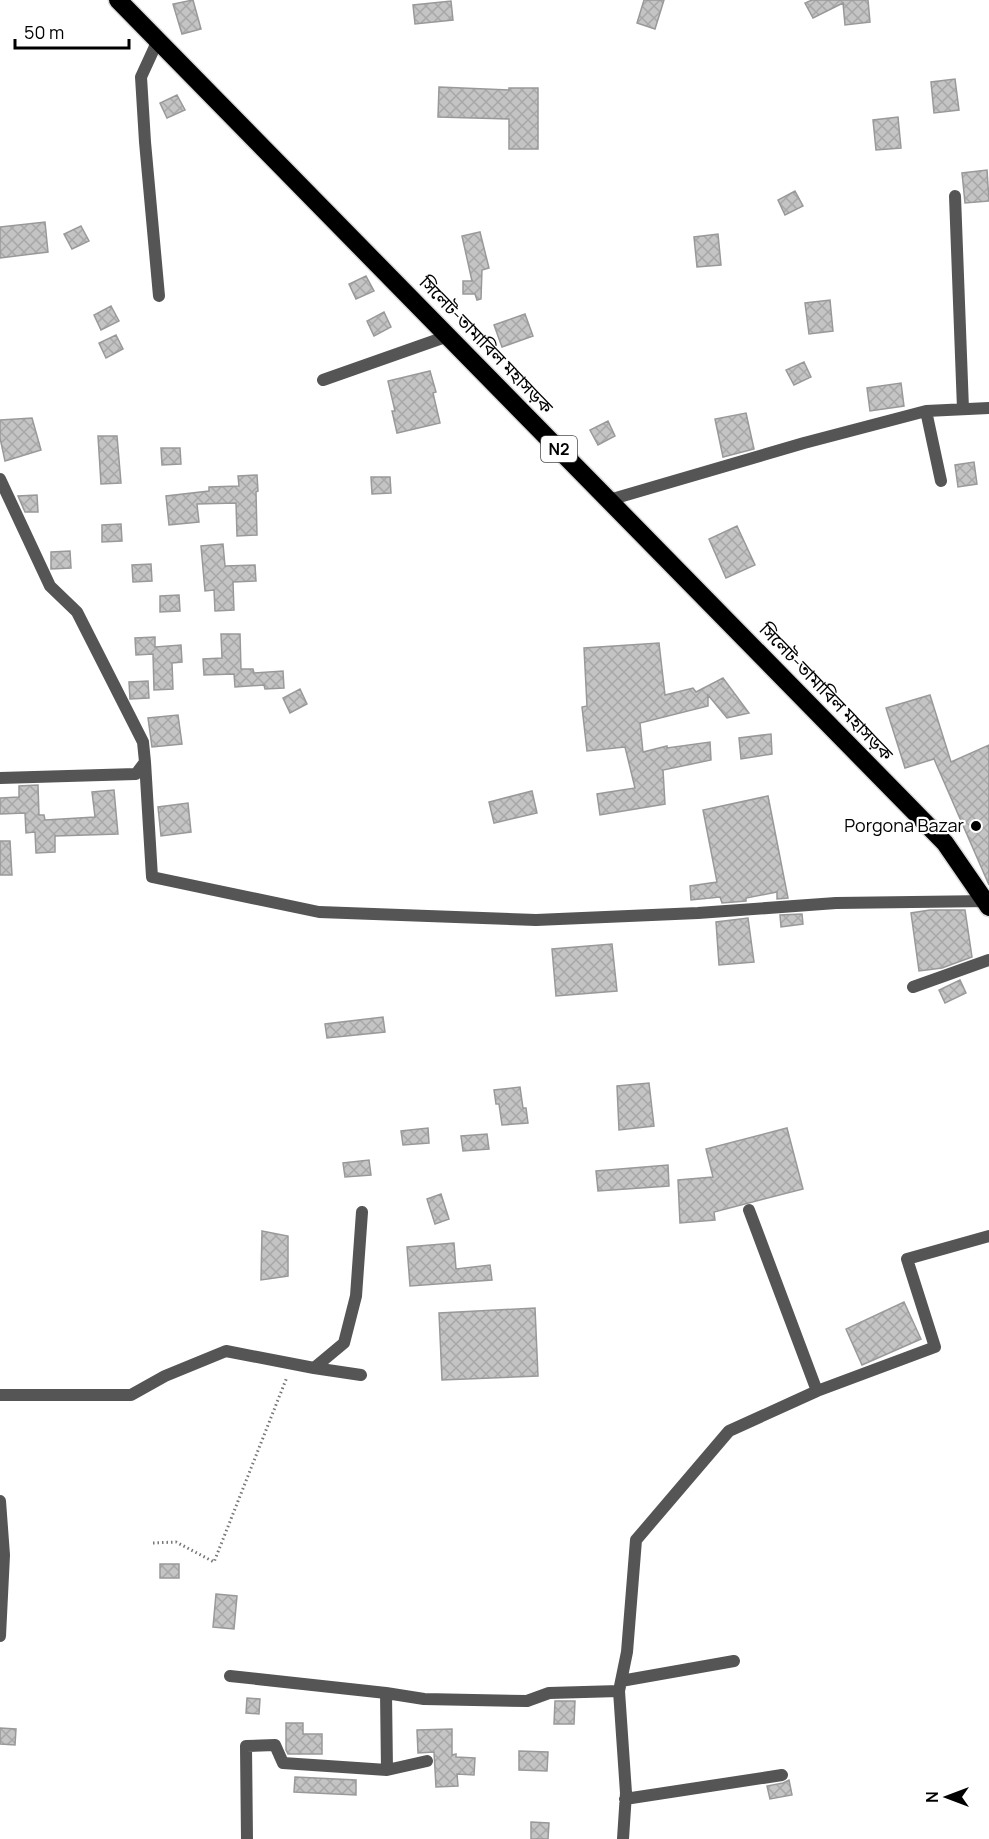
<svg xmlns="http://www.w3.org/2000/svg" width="989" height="1839" font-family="Manrope,'Noto Sans Bengali',sans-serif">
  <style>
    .building { fill: url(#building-cross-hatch); stroke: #999; stroke-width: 1.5 }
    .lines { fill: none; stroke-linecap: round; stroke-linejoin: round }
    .highway-casing { stroke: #dbdbdb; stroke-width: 21 }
    .path { stroke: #777; stroke-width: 3; stroke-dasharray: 1.5 3; stroke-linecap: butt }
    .street { stroke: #555; stroke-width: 12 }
    .highway { stroke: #000; stroke-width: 18 }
    .poi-dot { fill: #000; stroke: #fff; stroke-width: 2 }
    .labels { text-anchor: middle; stroke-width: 4.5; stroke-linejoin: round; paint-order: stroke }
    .shield { fill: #fff; stroke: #4c4c4c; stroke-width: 1.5 }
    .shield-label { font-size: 16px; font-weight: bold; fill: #000 }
    .street-label { font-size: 18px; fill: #000; stroke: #fff }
    .poi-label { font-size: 18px; fill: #000; stroke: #fff; text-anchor: end }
  </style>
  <defs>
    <pattern id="building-cross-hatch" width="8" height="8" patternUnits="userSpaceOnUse" patternTransform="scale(1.5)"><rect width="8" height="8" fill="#c4c4c4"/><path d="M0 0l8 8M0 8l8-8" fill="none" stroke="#a7a7a7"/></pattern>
  </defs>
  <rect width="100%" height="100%" fill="#fff"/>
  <!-- building -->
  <path class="building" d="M193,0L201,29L182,34L173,4Z
    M644,0H664L655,29L637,23Z
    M812,0H868L870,22L845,25L843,3L813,18L805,3Z
    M451,1L453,20L415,24L413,5Z
    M955,79L959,110L934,113L931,82Z
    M439,87L509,90V88H538V149H509V119L438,117Z
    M177,95L185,110L167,118L160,103Z
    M898,117L901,148L876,150L873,120Z
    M987,170L989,201L965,203L962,173Z
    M795,191L803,206L785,215L778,200Z
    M45,222L48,252L0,258V227Z
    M81,226L89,241L72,249L64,234Z
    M480,232L489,268L482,270L481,299L477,300L475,294H463V281H472L462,236Z
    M718,234L721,265L697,267L694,237Z
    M366,276L374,291L356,299L349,284Z
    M830,300L833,331L809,334L805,303Z
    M111,306L119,321L101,330L94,315Z
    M384,312L391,327L374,336L367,321Z
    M525,314L533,336L502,347L494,325Z
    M116,335L123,349L106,358L99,343Z
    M804,362L811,377L794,385L786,370Z
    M430,371L436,392L433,393L440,423L397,433L392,411H395L388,381Z
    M901,383L904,406L870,411L867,388Z
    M746,413L754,449L723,457L715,419Z
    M32,418L41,450L5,461L0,438V420Z
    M608,421L615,436L598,445L590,430Z
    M98,436H117L121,483L101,484Z
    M161,448H180L181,464L162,465Z
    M974,462L977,484L958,487L955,465Z
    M257,475L258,491L256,492L257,535L237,536L236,503L197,504L199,522L169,525L166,496L209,491V487L239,486L238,476Z
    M371,477H390L391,493L372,494Z
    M37,495L38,512H25L18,496Z
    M121,524L122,541L102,542V525Z
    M737,526L755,565L726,578L709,539Z
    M223,544L225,566L255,565L256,581L233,582L234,610L215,611L214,590L205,591L201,546Z
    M70,551L71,568L51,569V552Z
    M151,564L152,581L133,582L132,565Z
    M179,595L180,611L160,612V596Z
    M221,634H240L241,669H253L254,673L283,671L284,688L265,689L264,685L235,687L234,674L204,675L203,659L222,658Z
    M155,637V647L181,645L182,662L172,663L173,689L154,690L153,654L136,655L135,638Z
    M659,643L665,695L693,688L696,692L723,678L749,713L727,718L708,695V706L640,723L643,752L667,746V748L710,742L711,760L663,770L665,804L600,815L597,794L635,788L625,747L587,751L582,707L587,706L584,648Z
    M148,681L149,698L130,699L129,682Z
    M300,689L307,704L290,713L283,698Z
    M930,695L951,762L989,745V885L934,759L905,768L886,708Z
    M178,715L182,744L152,747L148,718Z
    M771,734L772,754L741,759L739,738Z
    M38,785L39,815H44L45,820L95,817L92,792L114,790L118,834L55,836V852L36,853L35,832L26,833L25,813L0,814V798L19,797V786Z
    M532,791L537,813L494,823L489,802Z
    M768,796L788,898L777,899V892L746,898V901L722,903L720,897L691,900L690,886L717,882L703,810Z
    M188,803L191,832L161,836L158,807Z
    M0,841H10L12,875H0Z
    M930,910H965L972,957L942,968L919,971L911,913Z
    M802,914L803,924L781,927L780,915Z
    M748,918L754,962L719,965L716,922Z
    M612,944L617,991L556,996L552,949Z
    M960,980L966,993L945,1003L939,990Z
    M383,1017L385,1032L327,1038L325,1024Z
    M649,1083L654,1126L619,1130L617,1086Z
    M520,1087L523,1108H526L528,1123L502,1125L499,1104H496L494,1090Z
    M428,1128L429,1143L403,1145L401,1131Z
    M787,1128L803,1189L714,1212L715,1220L680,1223L678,1180L713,1177L706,1149Z
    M487,1134L489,1149L463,1151L461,1136Z
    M369,1160L371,1175L345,1177L343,1163Z
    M668,1165L669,1186L598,1191L596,1171Z
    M441,1194L449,1219L435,1224L427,1199Z
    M262,1231L288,1236V1276L261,1280Z
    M454,1243L456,1269L490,1265L492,1280L410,1286L407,1247Z
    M904,1302L921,1339L862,1365L846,1329Z
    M535,1308L538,1376L442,1380L439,1313Z
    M160,1564H179V1578H160Z
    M216,1594L237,1596L234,1629L213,1627Z
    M247,1698L260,1699L259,1714L246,1713Z
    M555,1701H575L574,1724H554Z
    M286,1723H303V1734H322V1754H288L286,1750Z
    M0,1728L16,1729L15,1745L0,1744Z
    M452,1729V1755L456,1754V1757L475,1758L474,1775L457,1774L458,1786L436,1787L434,1752L418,1753L417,1730Z
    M519,1751L548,1752L547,1771L519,1770Z
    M295,1777L356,1780V1795L294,1792Z
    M789,1780L792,1795L770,1799L767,1786L783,1783Z
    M531,1822L549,1823L548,1839H531Z"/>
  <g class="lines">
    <!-- highway casing -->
    <g class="highway-casing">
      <path id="highway" d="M118,0L945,843L989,907"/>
    </g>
    <!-- path -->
    <path class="path" d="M153,1543L176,1542L214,1562L287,1377"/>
    <!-- street -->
    <path class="street" d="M158,40L141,77L145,142L159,296
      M955,196L963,409
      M323,380L448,336
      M926,411L989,408
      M0,479L50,586L77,612L143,742L145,762L136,774L0,778
      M609,500L804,443L926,411L941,481
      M145,762L152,877L319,912L536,920L698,913L836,903L989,901
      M913,987L989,960
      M314,1368L344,1343L356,1296L362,1212
      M817,1391L935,1347L907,1259L989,1236
      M0,1395H131L165,1376L226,1351L314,1368L361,1375
      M0,1501L4,1555L0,1636
      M230,1676L386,1693L424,1699L527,1701L549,1693L619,1691
      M621,1681L734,1661
      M387,1770L427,1761
      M625,1799L782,1775
      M247,1839L246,1746L275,1745L283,1763L387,1770L386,1693
      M623,1839L626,1793L619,1691L627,1652L636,1540L729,1431L817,1391L749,1210"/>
    <!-- highway -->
    <use href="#highway" class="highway"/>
  </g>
  <!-- markers -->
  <circle class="poi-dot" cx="976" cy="826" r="6"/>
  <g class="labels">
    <!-- shield labels -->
    <rect class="shield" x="541" y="436" width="36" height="26" rx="4.5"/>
    <g class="shield-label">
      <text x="559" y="455">N2</text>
    </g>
    <!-- street labels -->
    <g class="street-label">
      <text transform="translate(486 345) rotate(46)" y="6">সিলেট-তামাবিল মহাসড়ক</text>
      <text transform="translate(826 692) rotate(46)" y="6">সিলেট-তামাবিল মহাসড়ক</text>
    </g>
    <!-- poi labels -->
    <g class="poi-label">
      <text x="964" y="832">Porgona Bazar</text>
    </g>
  </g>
  <!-- north arrow -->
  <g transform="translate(947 1797) rotate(270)" stroke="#ffffff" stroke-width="4.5" paint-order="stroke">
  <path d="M0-4.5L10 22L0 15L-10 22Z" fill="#000000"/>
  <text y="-9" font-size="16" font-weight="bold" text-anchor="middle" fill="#000000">N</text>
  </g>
  <!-- scale -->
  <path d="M15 39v9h114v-9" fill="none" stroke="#000000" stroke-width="3"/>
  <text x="24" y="39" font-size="18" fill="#000000" stroke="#ffffff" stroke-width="4.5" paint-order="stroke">50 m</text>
</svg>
